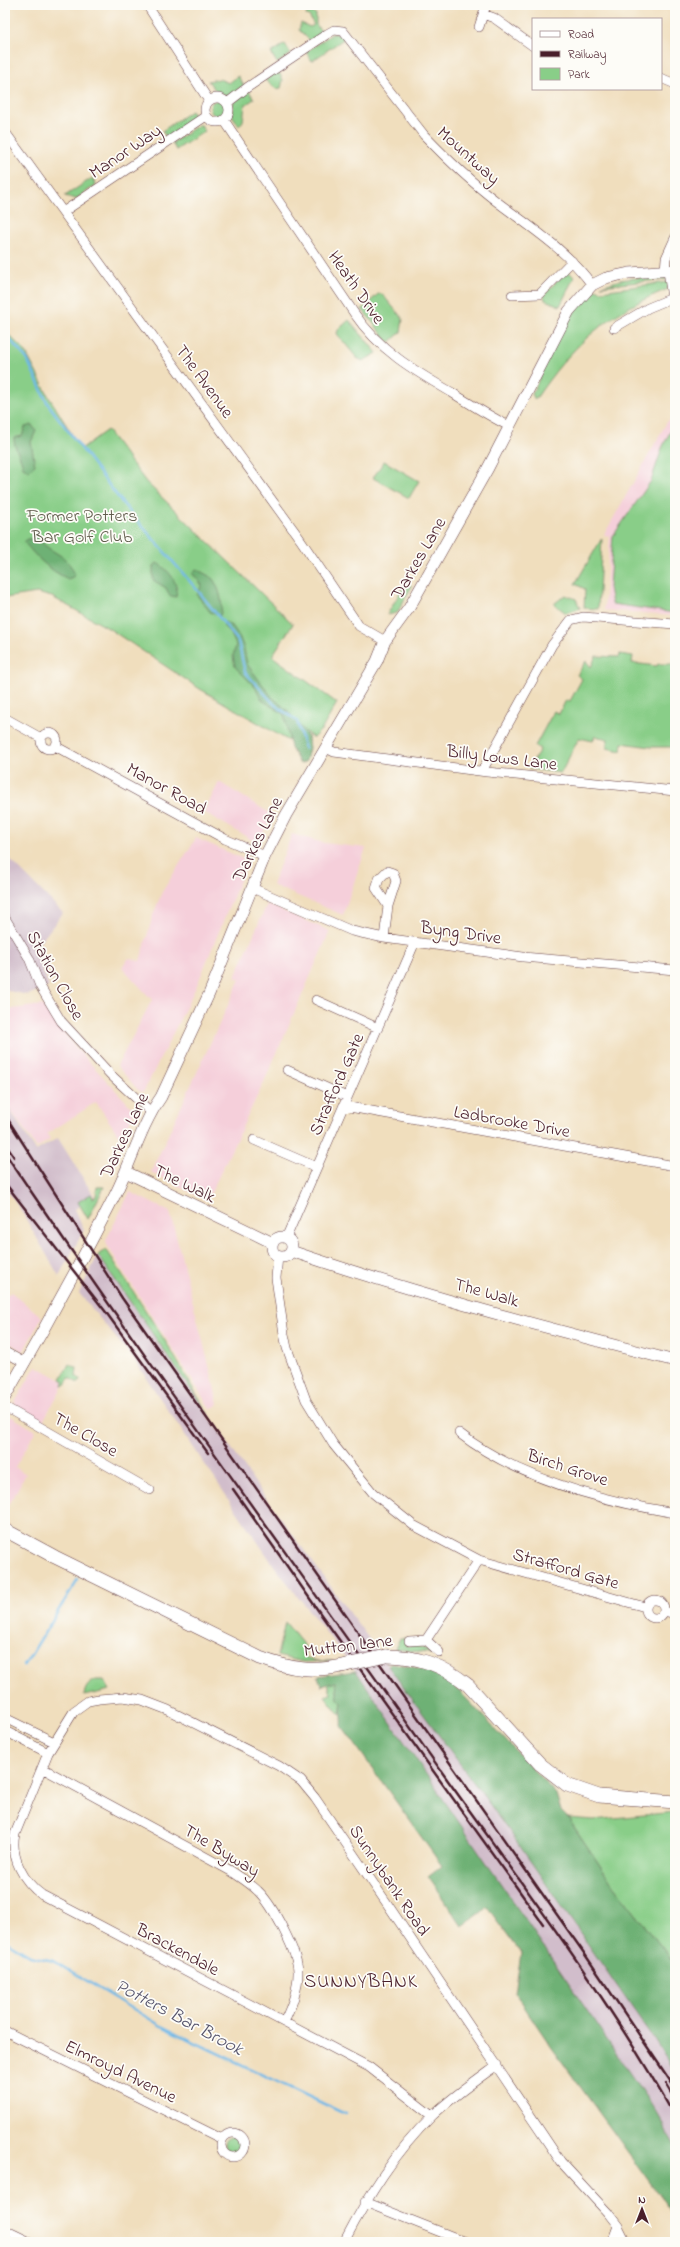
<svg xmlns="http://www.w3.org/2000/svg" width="680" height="2247" font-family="'Indie Flower',sans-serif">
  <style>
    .built { fill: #f5cfda }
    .industrial { fill: #d1bdcb }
    .green { fill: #89ce88; stroke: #6a765a }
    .forest { fill: #6eb174; stroke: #5c6850 }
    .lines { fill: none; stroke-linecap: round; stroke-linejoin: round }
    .stream { stroke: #6fb8e7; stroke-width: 2.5 }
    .minor-casing { stroke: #633c41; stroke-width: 10 }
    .tertiary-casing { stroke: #633c41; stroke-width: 12 }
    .secondary-casing { stroke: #633c41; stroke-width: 14 }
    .minor { stroke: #fff; stroke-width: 9 }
    .tertiary { stroke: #fff; stroke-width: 11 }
    .secondary { stroke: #fff; stroke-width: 13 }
    .rail { stroke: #4a1f2b; stroke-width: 2.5 }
    .secondary-bridge-casing { stroke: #633c41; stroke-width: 14; stroke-linecap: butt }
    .secondary-bridge { stroke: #fff; stroke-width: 13 }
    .labels { text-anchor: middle; stroke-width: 3.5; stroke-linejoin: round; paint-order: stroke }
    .street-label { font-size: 18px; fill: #4a1f2b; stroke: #fdfcf7 }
    .park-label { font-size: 18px; fill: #605c4c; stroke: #fdfcf7 }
    .neighbourhood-label { font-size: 19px; letter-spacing: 1px; fill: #4a1f2b; stroke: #fdfcf7 }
    .water-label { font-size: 19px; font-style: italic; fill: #57556d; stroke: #fdfcf7 }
  </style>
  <rect width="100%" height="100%" fill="#fdfcf7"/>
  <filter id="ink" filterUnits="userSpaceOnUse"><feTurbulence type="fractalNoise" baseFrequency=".025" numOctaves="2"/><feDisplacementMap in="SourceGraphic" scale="8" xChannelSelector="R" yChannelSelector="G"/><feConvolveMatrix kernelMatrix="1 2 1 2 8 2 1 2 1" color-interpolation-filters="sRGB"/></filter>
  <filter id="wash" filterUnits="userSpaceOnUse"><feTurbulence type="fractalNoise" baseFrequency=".012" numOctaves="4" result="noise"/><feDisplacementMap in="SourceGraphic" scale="16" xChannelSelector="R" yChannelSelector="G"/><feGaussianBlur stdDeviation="0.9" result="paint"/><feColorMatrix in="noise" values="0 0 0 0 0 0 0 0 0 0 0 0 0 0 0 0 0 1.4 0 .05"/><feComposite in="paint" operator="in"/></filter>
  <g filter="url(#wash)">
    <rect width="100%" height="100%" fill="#f0debd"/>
    <!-- built -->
    <path class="built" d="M675,416V616L604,610L610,537L604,535L667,422Z
      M219,782L273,815L257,843L204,812Z
      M292,834L324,843L366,848L343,915L272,885Z
      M196,838L248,861L197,985L144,1091L140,1092L117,1066L152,1000L122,967L129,958L140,961L153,915L162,892Z
      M267,904L330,931L264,1082L207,1201L151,1172L240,979L235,977Z
      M42,1005L78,1050L135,1111L121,1139L96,1102L47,1134L50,1139L37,1148L5,1102V1094L12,1090L5,1080V1010Z
      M130,1192L170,1212L213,1381L218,1404L211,1410L107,1245L106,1240Z
      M5,1292L8,1295L11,1292L42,1317L23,1352L5,1340Z
      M36,1366L65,1382L43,1421L14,1404Z
      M9,1415L36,1431L15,1467L26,1474L5,1512V1423Z"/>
    <!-- industrial -->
    <path class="industrial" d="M5,854L63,913L34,950L49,986L28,995L9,991L5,987Z
      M5,1102L36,1151L58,1138L94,1196L75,1209L84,1230L59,1276L20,1209L5,1187Z
      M98,1255L258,1487L510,1832L656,2042L675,2073V2146L652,2106L356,1671L272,1563L134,1360L79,1293Z"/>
    <!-- green -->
    <path class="green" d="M307,11L316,14V24L322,33L310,41L299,30L301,23L310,27L314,25L309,16L306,15Z
      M332,34H340L345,38L312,61L306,52Z
      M285,44L291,54L277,63L271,53Z
      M278,71L283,80L281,88L276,89L265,80Z
      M238,76L244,86L228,96L217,92L208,81L219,79L229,83Z
      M249,91L254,99L245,105L243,121L239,126L232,115L233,103Z
      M210 108a8 8 0 1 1 16 0a8 8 0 1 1-16 0Z
      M191,111L196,118L167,138L162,131Z
      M200,124L205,131L176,150L172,143Z
      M92,178L96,185L76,199L65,196Z
      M567,270L574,277L560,306L545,300L544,295Z
      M662,275L668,279L601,286L620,280Z
      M668,282V289C607,313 571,346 535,400L532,394L534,390C550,357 564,312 596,289L601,291Z
      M378,294H382L403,319L401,332L389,343L362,309Z
      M349,320L377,353L363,361L357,358L337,334L338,330Z
      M5,331L25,351L49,397L81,449L107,430L146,482L293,624L272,656L337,703L322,729L313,738L305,731L304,735L289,741L200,689L108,628L52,597L37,593L5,598Z
      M675,422V613L612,604L609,587L613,536L651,481L662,448Z
      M384,461L419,481L409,498L373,478Z
      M602,538L598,609L584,608L585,589L575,584Z
      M406,582L412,586L397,613L387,615Z
      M565,595L576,599L580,608L566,613L554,604Z
      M620,654L633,656L632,663L657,666L658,664H675V747H651L622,743L621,751L607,748L608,739L595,736L593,741L579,738L561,773L529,769L540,749L535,746L554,711L559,714L566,700L570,701L582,679L577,675L586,661L591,667L596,656L619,657Z
      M97,1187H104L88,1219L78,1202L91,1194L93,1198L96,1196Z
      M106,1249L169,1347L208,1414L98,1255Z
      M69,1364L77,1368L76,1376L80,1379L78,1383L69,1378L65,1385L62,1386L64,1381L61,1379Z
      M285,1622L306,1648L305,1657L317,1661H332L303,1662L277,1656Z
      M400,1638H406V1646L415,1645L437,1654L395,1649Z
      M96,1680H104L110,1690L84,1696C85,1687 88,1684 96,1680Z
      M336,1682L338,1699L342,1703L340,1715L325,1696L331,1694L328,1683Z
      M675,1812V1964L613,1885L568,1818L593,1820Z
      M225 2145a9 9 0 1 1 18 0a9 9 0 1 1-18 0Z"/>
    <!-- forest -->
    <path class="forest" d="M32,425L36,431L31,442L35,465L29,471L23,467C21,456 14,449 14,438L22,436L25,427Z
      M38,538C52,556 68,552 75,576L68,579C49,570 37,558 24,542L28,539Z
      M157,563C169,570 179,582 176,597L170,596L166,588L153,580V566Z
      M196,569C201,572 209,575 213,579C220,589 224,605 220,616L210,612L197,595L202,585L192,573Z
      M225,622L233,627L239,636L244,648L247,664L272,697L287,710L308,736L309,748L306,761L300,764L291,748L284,714L263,701L255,687L235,667L233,656L236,645L231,634L223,626Z
      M392,1663L423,1669L450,1681L556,1794L561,1811L568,1818L613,1885L675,1964V2073L656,2042L510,1832L388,1666Z
      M356,1671L652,2106L675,2146V2217L552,2048L515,1993L521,1953L487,1907L462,1926L428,1877L442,1866L342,1726C343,1718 340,1712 342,1703L338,1699L336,1682L321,1686L318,1676Z"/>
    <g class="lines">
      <!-- stream -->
      <path class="stream" d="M5,334L27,359L48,404L124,505L199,592L238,641L245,672L275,705L297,721L305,749
        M24,1666L78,1579
        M5,1941L30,1956L54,1961L163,2027L345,2114"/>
    </g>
  </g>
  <g filter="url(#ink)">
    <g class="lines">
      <!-- minor casing -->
      <g class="minor-casing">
        <path id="minor" d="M147,5L209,101
          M483,14L494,18L533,46
          M479,27L486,5
          M661,78L675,84
          M205 110a12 12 0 1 1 24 0a12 12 0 1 1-24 0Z
          M227,103L248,87L327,34L334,30L343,31L424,135C446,158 470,181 496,201C530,227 567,250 592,285
          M224,120L354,313C379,350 413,370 451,392C470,404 489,416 509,426
          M5,132L300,539L359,626L385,641
          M63,212L206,116
          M665,271L666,258L675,238
          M668,271L672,298L675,304
          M512,295L540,294L572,261
          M614,328L648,308L672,298
          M5,718L41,738
          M41 741a8 8 0 1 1 16 0a8 8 0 1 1-16 0Z
          M55,746L225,839L265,856
          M326,748L334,752L487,772L675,791
          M482,771L552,645L571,620L583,617L675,624
          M252,888L352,931L384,938L523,957L675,970
          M5,918L29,958L40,986L61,1021L111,1075L151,1112
          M384,938L388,906L396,881L393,873L387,871L379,879L376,888L388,906
          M316,1000L378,1028
          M287,1070L347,1097
          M344,1106L675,1166
          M254,1140L316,1167
          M286,1238L415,942
          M278,1256L276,1278L284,1334L287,1348L306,1400L333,1444L373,1493L413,1525L479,1560L645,1607
          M5,1352L25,1363
          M5,1407L150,1490
          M459,1433C517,1478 603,1501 675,1513
          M646 1609a9 9 0 1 1 18 0a9 9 0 1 1-18 0Z
          M664,1611L675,1614
          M426,1640L439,1652
          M409,1641L426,1640L479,1560
          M5,1718L54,1742
          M5,1731L48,1753
          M42,1768L231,1871C240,1877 250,1883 258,1891C272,1904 299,1954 298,1973C298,1989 291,2008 284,2022
          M5,2031L222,2139
          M432,2116L369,2067L42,1895C24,1882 10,1858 15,1834L48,1753L74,1711L88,1701L99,1699L123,1697L142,1700L168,1710L279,1766L301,1781L315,1798L386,1902L561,2162L608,2213L618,2226L626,2242
          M221 2145a12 12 0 1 1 24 0a12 12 0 1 1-24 0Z
          M365,2202L466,2242
          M5,2230L30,2242
          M344,2242C368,2196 395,2152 432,2116C452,2097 475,2081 497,2065
          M612,2242L618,2226"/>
      </g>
      <!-- tertiary casing -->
      <g class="tertiary-casing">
        <path id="tertiary" d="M126,1172L273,1243
          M272 1247a10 10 0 1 1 20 0a10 10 0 1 1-20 0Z
          M291,1251C417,1294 547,1328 675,1361
          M5,1397C44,1330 81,1262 116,1193C131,1162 142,1124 161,1097L209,994L265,856L286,815L377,661L385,641L409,608L488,468L569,311L592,285L606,278L629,273L675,270"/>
      </g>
      <!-- secondary casing -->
      <g class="secondary-casing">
        <path id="secondary" d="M5,1530L55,1557L260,1658C290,1669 314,1673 346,1665
          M386,1656C418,1656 443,1665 468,1685L540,1764L567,1785L599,1796L675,1802"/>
      </g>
      <!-- minor -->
      <use href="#minor" class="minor"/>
      <!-- tertiary -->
      <use href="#tertiary" class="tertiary"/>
      <!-- secondary -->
      <use href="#secondary" class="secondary"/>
      <!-- rail -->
      <path class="rail" d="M5,1115L122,1298L584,1953L675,2088
        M5,1144L14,1157
        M5,1153C147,1364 298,1568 444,1775C523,1886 609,1998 675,2117
        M5,1183L105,1311L208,1453
        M233,1489L322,1616L543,1924
        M666,2083L675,2098"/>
      <!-- secondary-bridge casing -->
      <g class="secondary-bridge-casing">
        <path id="secondary-bridge" d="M346,1665L386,1656"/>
      </g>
      <!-- secondary-bridge -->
      <use href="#secondary-bridge" class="secondary-bridge"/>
    </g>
  </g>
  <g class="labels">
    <!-- street labels -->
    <g class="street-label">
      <text transform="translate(125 151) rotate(-34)" y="6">Manor Way</text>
      <text transform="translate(469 155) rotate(42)" y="6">Mountway</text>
      <text transform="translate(357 287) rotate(55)" y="6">Heath Drive</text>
      <text transform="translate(205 381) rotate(54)" y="6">The Avenue</text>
      <text transform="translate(418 558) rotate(-60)" y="6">Darkes Lane</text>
      <text transform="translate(502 757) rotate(7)" y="6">Billy Lows Lane</text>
      <text transform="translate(167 788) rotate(29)" y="6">Manor Road</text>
      <text transform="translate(257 839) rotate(-64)" y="6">Darkes Lane</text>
      <text transform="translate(461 932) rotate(8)" y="6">Byng Drive</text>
      <text transform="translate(56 975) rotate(61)" y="6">Station Close</text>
      <text transform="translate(336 1084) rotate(-66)" y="6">Strafford Gate</text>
      <text transform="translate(512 1121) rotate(10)" y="6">Ladbrooke Drive</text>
      <text transform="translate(124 1135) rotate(-65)" y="6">Darkes Lane</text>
      <text transform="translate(185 1183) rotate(26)" y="6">The Walk</text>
      <text transform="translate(487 1292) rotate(16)" y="6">The Walk</text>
      <text transform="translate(86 1434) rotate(30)" y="6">The Close</text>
      <text transform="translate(568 1467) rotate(18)" y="6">Birch Grove</text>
      <text transform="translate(566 1568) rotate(16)" y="6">Strafford Gate</text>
      <text transform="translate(348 1645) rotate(-7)" y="6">Mutton Lane</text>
      <text transform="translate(222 1850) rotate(31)" y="6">The Byway</text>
      <text transform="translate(390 1880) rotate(56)" y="6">Sunnybank Road</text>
      <text transform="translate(178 1949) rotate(28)" y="6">Brackendale</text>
      <text transform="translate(121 2071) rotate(26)" y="6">Elmroyd Avenue</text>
    </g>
    <!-- park labels -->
    <g class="park-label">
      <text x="82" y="521">Former Potters<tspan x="82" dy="21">Bar Golf Club</tspan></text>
    </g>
    <!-- neighbourhood labels -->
    <g class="neighbourhood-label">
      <text x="361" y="1987">SUNNYBANK</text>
    </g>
    <!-- water labels -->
    <g class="water-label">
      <text transform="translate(180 2016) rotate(28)" y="7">Potters Bar Brook</text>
    </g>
  </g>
  <!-- margin -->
  <rect width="680" height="2247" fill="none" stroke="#fdfcf7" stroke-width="20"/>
  <!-- legend -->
  <rect x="532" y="18" width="130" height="72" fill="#fdfcf7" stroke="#b5a4a5"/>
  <rect x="540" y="31" width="20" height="6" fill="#ffffff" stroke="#b5a4a5"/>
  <text x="568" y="38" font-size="12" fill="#4a1f2b">Road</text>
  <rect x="540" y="51" width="20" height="6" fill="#4a1f2b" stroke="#b5a4a5"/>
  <text x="568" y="58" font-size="12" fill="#4a1f2b">Railway</text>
  <rect x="540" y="68" width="20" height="12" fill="#89ce88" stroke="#b5a4a5"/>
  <text x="568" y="78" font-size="12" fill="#4a1f2b">Park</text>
  <!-- north arrow -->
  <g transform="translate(642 2209)" stroke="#fdfcf7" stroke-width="3" paint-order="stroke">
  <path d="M0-3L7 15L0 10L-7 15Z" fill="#4a1f2b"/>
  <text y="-6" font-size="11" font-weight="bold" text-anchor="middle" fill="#4a1f2b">N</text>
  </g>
</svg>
